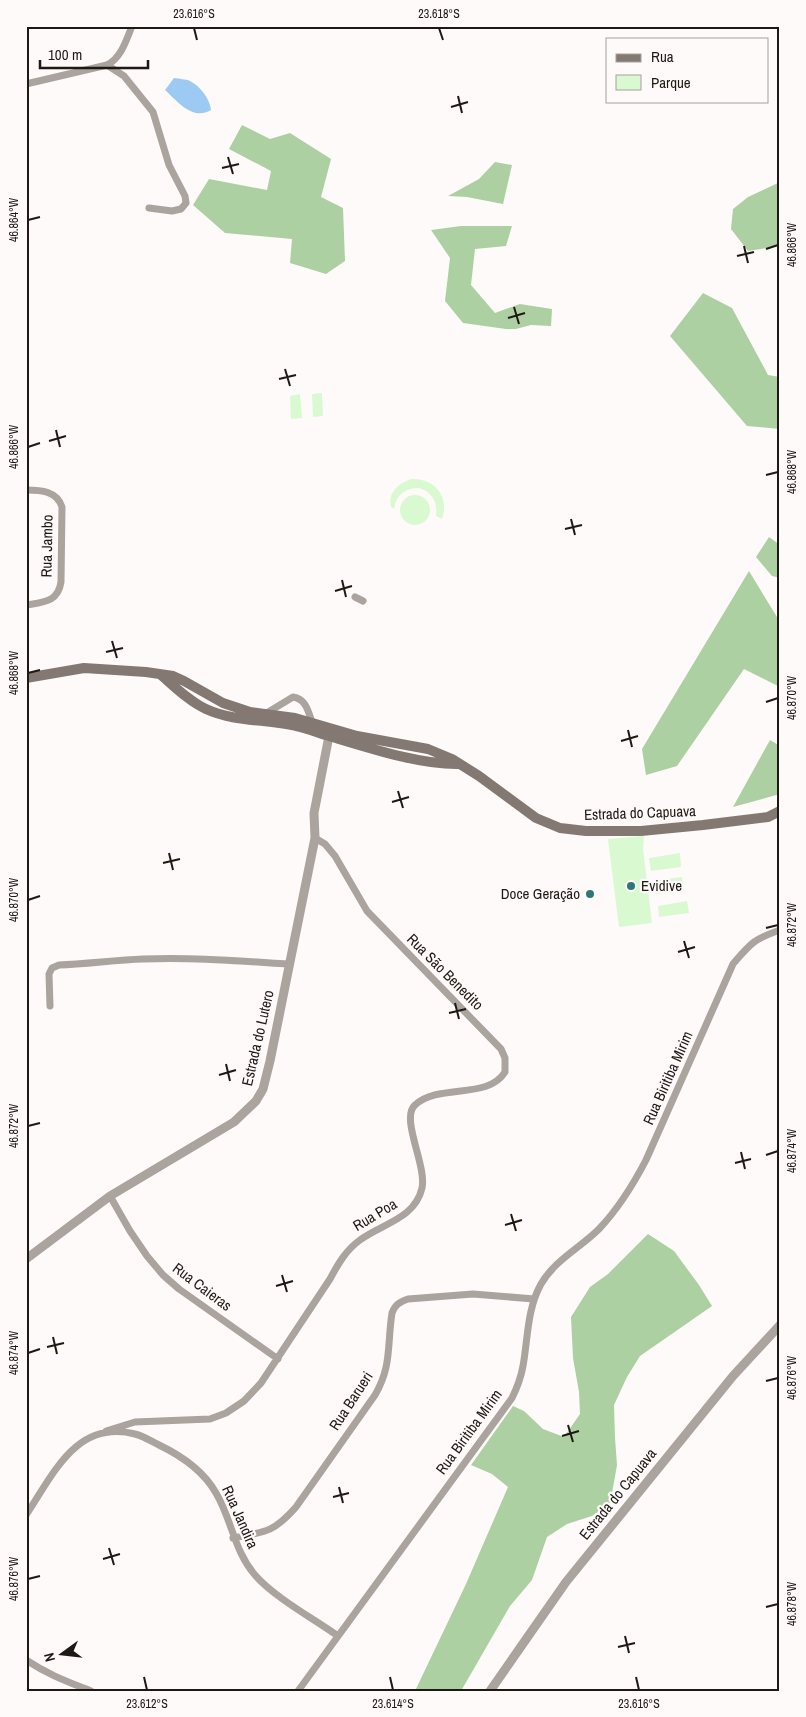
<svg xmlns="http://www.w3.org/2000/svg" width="806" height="1717" font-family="'Archivo Narrow',sans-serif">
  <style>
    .green { fill: #d9f9d0 }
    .forest { fill: #acd0a1 }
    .water { fill: #9ccaf3 }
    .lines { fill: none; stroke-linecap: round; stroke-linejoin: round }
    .minor { stroke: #aaa39e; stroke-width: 7 }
    .tertiary { stroke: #aaa39e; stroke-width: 9 }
    .secondary { stroke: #837972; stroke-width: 10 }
    .ticks { fill: none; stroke: #1f1915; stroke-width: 2 }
    .poi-dot { fill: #2d7775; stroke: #fefaf9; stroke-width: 2 }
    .labels { text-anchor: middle; stroke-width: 4.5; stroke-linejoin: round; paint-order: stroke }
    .street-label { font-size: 15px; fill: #1f1915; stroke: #fefaf9 }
    .poi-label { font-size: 15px; fill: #1f1915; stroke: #fefaf9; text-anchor: start }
    .neatline { fill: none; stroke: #1f1915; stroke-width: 2 }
    .ticks-label { font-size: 12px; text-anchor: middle; fill: #1f1915 }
  </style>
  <rect width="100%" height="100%" fill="#fefaf9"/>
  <!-- green -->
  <path class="green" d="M322,393L323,416L313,417L312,394Z
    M300,394L302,418L291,419L290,396Z
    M411,479C434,478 450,496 442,519L436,516C438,502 432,492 419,488C405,488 396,495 394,509L391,507C387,493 398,484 411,479Z
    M400 510a15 15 0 1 1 30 0a15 15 0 1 1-30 0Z
    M644,836L643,849L652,923L619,927L608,839Z
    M680,853L681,867L651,871L649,858Z
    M682,877L684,891L655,894L653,881Z
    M687,901L689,913L659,917L658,906Z"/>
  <!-- forest -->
  <path class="forest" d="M242,125L270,139L290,133L331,159L321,197L343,208L345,261L326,274L290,263L292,239L225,233L193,205L209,179L267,190L271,171L229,149Z
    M495,162L512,165L503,204L467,197L448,196L479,179Z
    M780,182V246L748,251L731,229L733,209L748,197Z
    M461,226H512L506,246L475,249L471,285L495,313L520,304L552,309L551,326L531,325L516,329H506L463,323L445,301L450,258L431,230Z
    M703,293L732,308L768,375L780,377V429L747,426L670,336Z
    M769,537L780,545V578L772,576L756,557Z
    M749,571L780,622V687L744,669L677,766L646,775L642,749Z
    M770,740L780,746V794L733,807Z
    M648,1234L674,1251L699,1285L712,1306L640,1356L627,1377L614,1405L615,1438L617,1465L610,1504L592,1516L567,1524L547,1537L532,1580L510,1606L461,1691H415L466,1584L508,1487L492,1474L471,1465L513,1406L524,1411L543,1429L564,1437L580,1414L579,1392L573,1358L571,1317L590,1287L608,1274Z"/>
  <!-- water -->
  <path class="water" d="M174,78C179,79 186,79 190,81C200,86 210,99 211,110C193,121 178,102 165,90Z"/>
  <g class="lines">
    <!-- minor -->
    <path class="minor" d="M107,65L124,76L153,112L169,165L185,196L186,203L181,209L172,211L149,208
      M26,84L107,65C121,58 126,41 132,26
      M26,490C41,490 57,491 62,507L61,582C58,602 44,602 26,605
      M355,597L363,601
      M265,714L293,697C306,699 308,711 312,722
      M50,1006L49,974L52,968L59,965C87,964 115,960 143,959C192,957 240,961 288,964
      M110,1196L130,1231L147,1256L163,1275L179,1289L278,1359
      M106,1431L135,1422L210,1419L226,1413L244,1401L261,1383L330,1279C338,1264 346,1250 360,1240C381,1224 415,1219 422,1188C427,1166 400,1118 415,1105C439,1083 488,1100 505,1072V1058L501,1049L367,911L335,856L325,844L315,838
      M26,1515C53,1475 76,1419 135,1434C143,1436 151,1441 159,1445C182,1456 203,1470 216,1493C232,1520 234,1551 255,1575C274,1597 314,1619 338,1636
      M233,1538C266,1532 274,1532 296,1507L375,1395C392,1366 387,1345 392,1313C395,1305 399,1302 408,1299L473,1294L534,1299
      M26,1660C49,1675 66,1681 91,1691
      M298,1691L512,1398C517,1388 521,1377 523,1366C528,1338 527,1309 541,1284C555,1260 580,1248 599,1229C618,1209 633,1185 646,1160L733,964C751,943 754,939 780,930"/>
    <!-- tertiary -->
    <path class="tertiary" d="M26,1259L110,1196L234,1122L256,1101L263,1089L270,1061L315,838L314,813L329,736
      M490,1691L566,1582L733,1376L780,1325"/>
    <!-- secondary -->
    <path class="secondary" d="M161,675C175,687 189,701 206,709C234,722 266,719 296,726C307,728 318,733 329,736C366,747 420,765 459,764
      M26,678L84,668L146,672L173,676L184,681L223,703L250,712L295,718L357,736L428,749L452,759L479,776L536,818L560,828L586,831H641L703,825L768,817L780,811"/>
  </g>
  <!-- ticks -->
  <path class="ticks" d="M194,28L197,40M439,28L443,40M458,96L462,113M451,107L468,102M228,157L233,174M222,168L239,164M28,220L40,217M744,246L748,263M766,249L778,245M737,256L754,252M514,307L519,324M508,318L525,313M285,369L290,386M279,379L296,375M56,430L60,447M49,441L66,436M28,447L40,443M766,475L778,472M571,519L575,535M565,529L582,525M342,580L346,597M335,591L352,586M112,641L117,658M106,652L123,648M28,673L40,670M766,702L778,698M628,730L632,747M621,741L638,736M398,791L403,808M392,802L409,797M169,853L173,870M163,863L180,859M28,900L40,896M766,928L778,925M684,941L689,958M678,952L695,947M455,1003L459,1019M449,1013L466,1009M226,1064L230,1081M219,1075L236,1070M28,1126L40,1123M741,1152L745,1169M766,1155L778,1151M735,1163L751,1159M511,1214L516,1231M505,1225L522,1220M282,1275L287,1292M276,1286L293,1281M53,1337L57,1354M47,1347L64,1343M28,1353L40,1349M766,1381L778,1378M568,1425L573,1442M562,1436L579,1431M339,1487L343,1503M333,1497L349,1493M109,1548L114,1565M103,1559L120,1554M28,1579L40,1576M766,1607L778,1604M625,1636L629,1653M618,1647L635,1643M144,1677L147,1690M390,1677L393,1690M636,1677L639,1690"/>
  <!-- markers -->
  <g class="poi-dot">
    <circle cx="631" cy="886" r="5"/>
    <circle cx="590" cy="894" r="5"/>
  </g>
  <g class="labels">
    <!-- street labels -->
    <g class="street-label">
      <text transform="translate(47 546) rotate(-89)" y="5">Rua Jambo</text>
      <text transform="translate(640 813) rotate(-2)" y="5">Estrada do Capuava</text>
      <text transform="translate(445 972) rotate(45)" y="5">Rua São Benedito</text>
      <text transform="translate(258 1038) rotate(-77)" y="5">Estrada do Lutero</text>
      <text transform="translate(668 1078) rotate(-66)" y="5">Rua Biritiba Mirim</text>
      <text transform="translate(375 1215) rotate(-31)" y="5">Rua Poa</text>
      <text transform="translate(202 1287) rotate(37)" y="5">Rua Caieras</text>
      <text transform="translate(351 1401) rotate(-57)" y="5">Rua Barueri</text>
      <text transform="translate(469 1432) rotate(-54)" y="5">Rua Biritiba Mirim</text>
      <text transform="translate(618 1494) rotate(-51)" y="5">Estrada do Capuava</text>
      <text transform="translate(240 1517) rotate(66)" y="5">Rua Jandira</text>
    </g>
    <!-- poi labels -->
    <g class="poi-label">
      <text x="641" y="891">Evidive</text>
      <text x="580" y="899" text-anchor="end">Doce Geração</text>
    </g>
  </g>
  <!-- border -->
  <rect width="806" height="1717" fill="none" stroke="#fefaf9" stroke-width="55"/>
  <!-- legend -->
  <rect x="606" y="38" width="162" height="65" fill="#fefaf9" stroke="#a5a09e"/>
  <rect x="616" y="54" width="25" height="8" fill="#837972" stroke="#a5a09e"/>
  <text x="651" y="62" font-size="15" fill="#1f1915">Rua</text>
  <rect x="616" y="75" width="25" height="15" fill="#d9f9d0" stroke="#a5a09e"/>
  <text x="651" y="88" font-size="15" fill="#1f1915">Parque</text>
  <!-- north arrow -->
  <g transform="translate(62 1654) rotate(255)" stroke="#fefaf9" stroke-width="4" paint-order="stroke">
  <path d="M0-4L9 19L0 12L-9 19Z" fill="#1f1915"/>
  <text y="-8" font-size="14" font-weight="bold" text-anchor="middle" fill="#1f1915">N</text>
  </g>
  <!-- scale -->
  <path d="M40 60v8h108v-8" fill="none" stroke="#1f1915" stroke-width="2.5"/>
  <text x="48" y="60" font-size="15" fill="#1f1915" stroke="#fefaf9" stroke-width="4" paint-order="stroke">100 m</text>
  <rect x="28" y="28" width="750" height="1662" class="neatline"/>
  <g class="ticks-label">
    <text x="194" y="18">23.616°S</text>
    <text x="439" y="18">23.618°S</text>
    <text transform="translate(14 220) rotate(-90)" y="4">46.864°W</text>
    <text transform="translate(792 245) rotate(-90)" y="4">46.866°W</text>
    <text transform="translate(14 447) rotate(-90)" y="4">46.866°W</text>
    <text transform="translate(792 472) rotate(-90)" y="4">46.868°W</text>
    <text transform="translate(14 673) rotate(-90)" y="4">46.868°W</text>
    <text transform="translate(792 698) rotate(-90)" y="4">46.870°W</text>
    <text transform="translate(14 900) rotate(-90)" y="4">46.870°W</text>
    <text transform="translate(792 925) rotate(-90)" y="4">46.872°W</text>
    <text transform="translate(14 1126) rotate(-90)" y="4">46.872°W</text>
    <text transform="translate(792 1151) rotate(-90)" y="4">46.874°W</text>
    <text transform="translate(14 1353) rotate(-90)" y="4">46.874°W</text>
    <text transform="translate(792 1378) rotate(-90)" y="4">46.876°W</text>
    <text transform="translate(14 1579) rotate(-90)" y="4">46.876°W</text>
    <text transform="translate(792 1604) rotate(-90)" y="4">46.878°W</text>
    <text x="147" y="1708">23.612°S</text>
    <text x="393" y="1708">23.614°S</text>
    <text x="639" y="1708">23.616°S</text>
  </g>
</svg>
